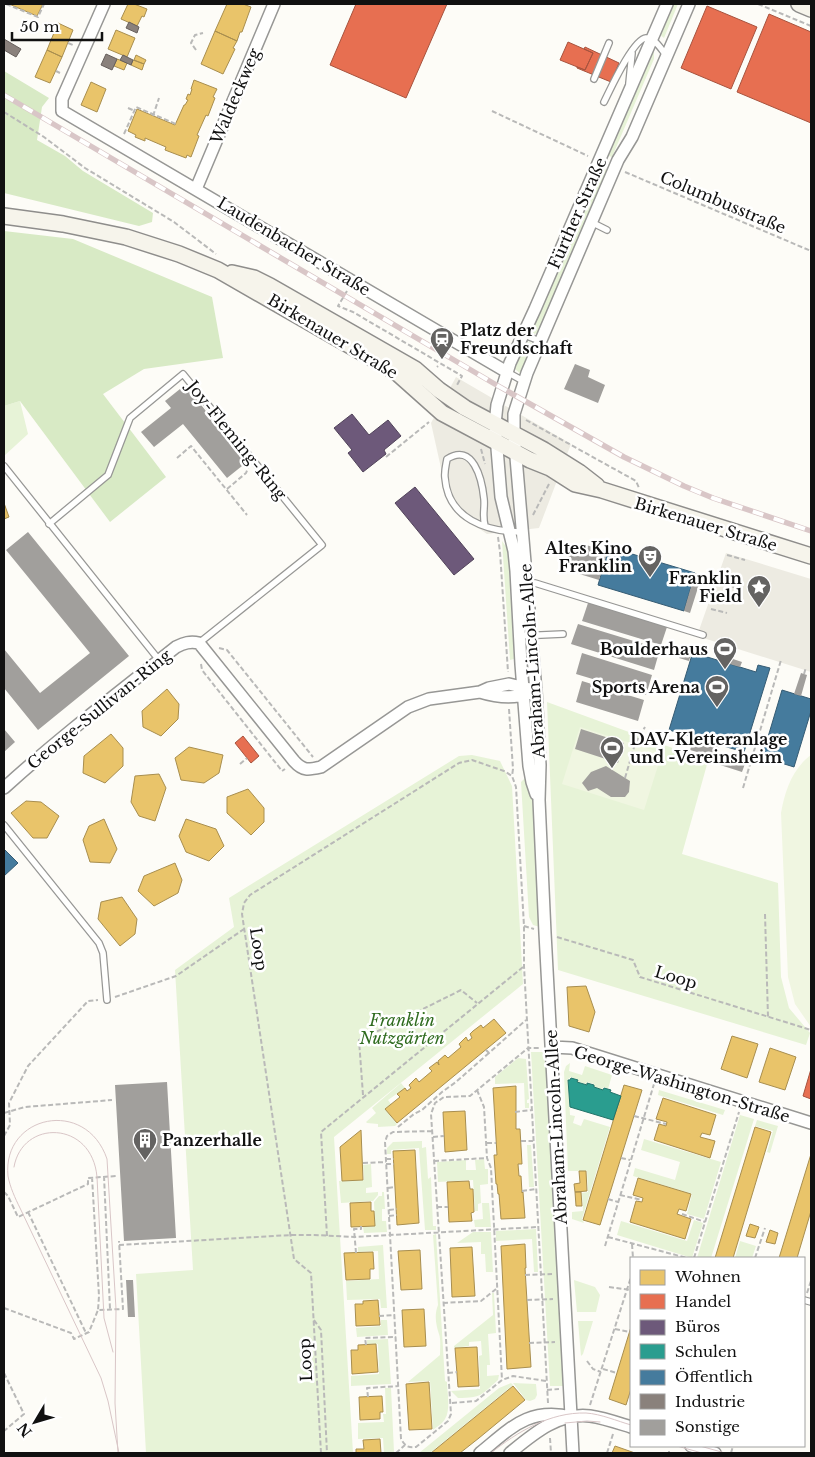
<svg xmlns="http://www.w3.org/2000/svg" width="815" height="1457" font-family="'Libre Baskerville',serif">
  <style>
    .green { fill: #e7f3d7 }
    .forest { fill: #d8eac5 }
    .pitch { fill: #f0f6e1 }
    .plaza { fill: #edebe2 }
    .homes { fill: #e9c46a; stroke: #a88e4f }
    .shops { fill: #e76f51; stroke: #a7533e }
    .offices { fill: #6d597a; stroke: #51435a }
    .schools { fill: #2a9d8f; stroke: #227369 }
    .public { fill: #457b9d; stroke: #355b73 }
    .industry { fill: #8a817c; stroke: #665f5c }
    .building { fill: #a19f9c }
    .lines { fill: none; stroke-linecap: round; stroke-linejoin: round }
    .lane-casing { stroke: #979795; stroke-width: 8 }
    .street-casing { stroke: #979795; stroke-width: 14 }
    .secondary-casing { stroke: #8e8d8b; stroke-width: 18 }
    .path { stroke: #b9b9b8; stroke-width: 2; stroke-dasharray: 5 2.5; stroke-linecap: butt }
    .lane { stroke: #fffffe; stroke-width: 5.5 }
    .street { stroke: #fffffe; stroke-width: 11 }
    .secondary { stroke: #f6f4eb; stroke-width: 15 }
    .tram { stroke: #d9c6c7; stroke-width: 1 }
    .rail-casing { stroke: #d9c6c7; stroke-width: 5.5 }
    .rail { stroke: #fff; stroke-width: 4; stroke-dasharray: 11; stroke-linecap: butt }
    .labels { text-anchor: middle; stroke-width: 5; stroke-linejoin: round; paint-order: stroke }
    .street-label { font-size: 16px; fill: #111; stroke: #fff }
    .poi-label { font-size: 16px; font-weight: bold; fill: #111; stroke: #fff; text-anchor: end }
    .park-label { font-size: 16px; font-style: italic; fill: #2f6b1f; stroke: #fff }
  </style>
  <rect width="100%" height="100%" fill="#fdfcf7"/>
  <!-- green -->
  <path class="green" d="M672,4H678L664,38L659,34Z
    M652,49L654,53V59L612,157L606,155Z
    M601,168L609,171L539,333L534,334L532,330Z
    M526,341L535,344L521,374L515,369Z
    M20,401L28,434L4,456V406Z
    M502,541L507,548L509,567L514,659L510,660Z
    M547,702L708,761L682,854L778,883L781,977L789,1008L810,1033L806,1045L558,970Z
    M472,755L500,761L512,786L523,984L334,1137L353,1453H146L136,1274L193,1270L175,970L234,927L229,898L459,756Z
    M526,777L533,802L540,927L533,925L529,917L521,782Z
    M531,1052H545L564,1386H550Z
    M518,1058L526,1059L529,1099L527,1100V1103H529V1108H525L524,1083L495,1084V1077Z
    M570,1063L569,1071L582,1075L585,1066L612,1075L608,1089L604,1087L602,1089L594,1087V1084L587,1082L586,1084L578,1082V1080L571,1077L568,1079L570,1115L575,1116L573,1123L581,1126L584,1119L610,1127L582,1219L584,1223L572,1219V1212L583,1211L582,1193L588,1192L587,1171H568L564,1072L566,1066Z
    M401,1083L405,1088L388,1100L391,1104L385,1109L397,1124L395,1126L378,1127V1124L367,1123L366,1122L376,1113L372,1108Z
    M659,1090L725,1110L723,1115L658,1095Z
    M740,1115L754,1119L711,1258H697Z
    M757,1120L778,1126L770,1153L767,1152L773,1131L755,1126Z
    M644,1139L721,1162L704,1219L687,1214L692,1194L633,1176L635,1168L675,1180L680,1162L641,1150Z
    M422,1141V1148L426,1147L428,1179L431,1177L433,1226H436V1230H425L419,1148L391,1150V1154H387V1148L393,1142Z
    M527,1145H531L534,1187H529Z
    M484,1159L485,1169H488V1184L480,1185L481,1203L478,1204V1211H475L473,1180L438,1182L437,1162L466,1160V1170H476L475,1160Z
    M371,1164L372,1187L366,1188V1193L378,1192V1195L373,1201L341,1203L339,1181L364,1180L363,1165Z
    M382,1192H384L385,1209H382V1221H386L387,1232L364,1233L363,1227L375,1226L374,1202L379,1196H382Z
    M482,1203H489L491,1227H475L474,1220L483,1219Z
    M694,1220L703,1223L692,1258L617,1235L621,1221L687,1241Z
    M536,1229L538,1272H534L532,1239L496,1241V1231Z
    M473,1232H491L493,1272H486L485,1254H481V1242L457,1243Z
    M436,1234L445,1381L447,1382C447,1392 451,1409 445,1419C443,1423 437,1427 433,1430L430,1381L408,1382L440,1355C440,1348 441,1340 439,1334C436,1325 434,1315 438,1305L433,1235Z
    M740,1241L756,1246L752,1258H735Z
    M383,1245L387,1308H381L380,1299L347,1300L346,1281L379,1279L378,1251L358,1252V1247Z
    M574,1280L595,1287L600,1295L596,1312H577Z
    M492,1293H494L496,1333L488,1334L490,1365H487V1376L499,1375L498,1380C481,1395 482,1398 458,1398L451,1391L480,1389L479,1356L482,1355L481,1341L469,1342V1346L454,1348V1346L493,1315Z
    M381,1320H387L388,1335L357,1337L356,1328L381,1326Z
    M578,1321H593L583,1354L581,1356Z
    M388,1339L391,1384L351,1386V1376L379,1374L378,1344H367V1340Z
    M511,1383L513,1385L430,1453H419L499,1388Z
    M513,1383L536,1384L537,1395L535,1399L530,1401L526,1400Z
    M385,1388H391L394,1452L384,1453L383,1438L358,1439V1423L384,1422L383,1414H386Z"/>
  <!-- forest -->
  <path class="forest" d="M4,71L49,98L42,107L37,140L65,156L83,171L153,213L152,222L139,226L4,193Z
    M4,231L73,239L212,297L223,358L144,369L103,394L166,477L110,522L20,401L4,406Z"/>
  <!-- pitch -->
  <path class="pitch" d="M580,727L662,753L644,810L562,784Z
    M811,755V1027L795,1004L788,977L781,813C785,791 792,769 811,755Z"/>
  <!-- plaza -->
  <path class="plaza" d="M456,377L571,444L539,528L487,534L459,515L449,504L431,423Z
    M726,553L811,579V672L697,636Z"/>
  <!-- homes -->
  <path class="homes" d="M9,4H43L37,16Z
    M128,4H134L147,9L144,17L142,16L137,26L121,19Z
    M227,4H243L251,7L242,32H240L237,41L215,31Z
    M58,23L73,30L62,57L47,50Z
    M116,30L135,38L127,57L108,49Z
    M215,31L237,41L233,48L235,49L223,74L201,64Z
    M47,50L62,57L50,83L35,77Z
    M136,55L146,60L144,64L134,60Z
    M117,59L127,63L124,70L114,66Z
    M133,60L144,64L142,70L131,65Z
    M194,80L217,89L213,97L215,98L208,116L206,115L197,135L199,136L191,157L187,155L186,158L165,150L166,147L145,138V141L135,137L136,135L128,131L137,109L175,125L184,105H185L188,100L186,99L188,94L190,95L192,89H191Z
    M91,82L106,89L97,112L81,105Z
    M4,503L9,517L4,519Z
    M167,689L179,704L178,719L161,736L143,727L142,711Z
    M111,734L123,748V766L105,783L83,773L84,756Z
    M189,747L223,755L219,773L204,783L181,780L175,758Z
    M159,774L166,788L155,821L139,816L131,802L135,776Z
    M248,789L264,808V822L251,835L227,813V797Z
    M26,801L41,802L59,816L47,838H33L11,813Z
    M104,819L117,849L110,863L90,862L83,840L89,826Z
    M186,819L216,829L224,846L209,861L186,852L179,836Z
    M175,863L182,880L178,893L154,906L138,891L144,876Z
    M122,897L137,919L135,934L120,946L98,919L101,902Z
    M586,986L595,1012L589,1032L569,1026L567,987Z
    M494,1019L506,1033L397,1123L385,1109L400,1097L397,1094L405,1088L407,1091L411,1088L409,1085L416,1078L419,1082L432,1071L429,1068L437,1062L439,1065L438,1061L445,1055L448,1058L461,1047L459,1044L466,1037L468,1041L472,1038L470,1034L473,1031L481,1025L483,1028Z
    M732,1036L758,1044L747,1078L721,1069Z
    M770,1048L796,1057L785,1090L759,1082Z
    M624,1085L642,1090L600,1225L583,1220Z
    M516,1086V1129H520L522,1164H518L519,1176H521L522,1193L523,1192L525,1218L501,1219L499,1194H498L497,1184H496L494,1155H497L493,1088Z
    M663,1098L716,1115L710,1135L702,1133L700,1137L715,1141L710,1158L654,1140L659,1124L666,1126L667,1122L656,1119Z
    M465,1111L467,1150L445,1152L443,1112Z
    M755,1127L771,1132L733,1258H715Z
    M361,1130L363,1180L342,1181L340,1147Z
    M415,1150L419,1223L397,1225L393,1151Z
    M811,1154V1211L797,1258H779Z
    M579,1171H586L587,1191L575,1192L574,1184L580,1183Z
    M638,1178L691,1194L686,1211L679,1209L677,1214L691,1219L685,1239L630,1222L636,1201L642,1202L643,1198L633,1195Z
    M469,1181L470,1189H473L474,1212L471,1213L472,1221L449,1222L447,1182Z
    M575,1192H581L582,1206H576Z
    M371,1202V1211H374L375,1226L351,1227L350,1203Z
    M750,1224L759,1227L755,1238L746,1236Z
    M770,1230L778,1233L775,1244L766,1242Z
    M525,1244L526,1268H525L531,1367L507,1369L501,1246Z
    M472,1247L475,1296L452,1297L450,1248Z
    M420,1250L422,1289L401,1290L398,1251Z
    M373,1252L374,1269H370V1279L346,1280L344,1253Z
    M378,1300L380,1325L356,1326L355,1304H363V1301Z
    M424,1309L426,1346L404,1347L402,1310Z
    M631,1327V1389L626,1405L609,1399Z
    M376,1344L378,1372L352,1374L351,1350H358V1345Z
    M477,1347L479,1386L458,1387L455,1348Z
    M429,1382L432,1429L409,1430L406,1384Z
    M513,1386L525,1400L479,1438L460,1453H431Z
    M382,1396L383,1412H380V1419L360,1420L359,1397Z
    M380,1439L381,1453H356V1449H364L363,1440Z
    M615,1446L635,1453H612Z"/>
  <!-- shops -->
  <path class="shops" d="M356,4H447L406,98L330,65Z
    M707,6L757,27L731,89L681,68Z
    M769,14L811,32V123L737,92Z
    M568,42L593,53L585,70L560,60Z
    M585,47L619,63L611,82L577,68V67L585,70L593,53L584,49Z
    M243,736L259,756L251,763L235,743Z
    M811,1069V1099L803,1096Z"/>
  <!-- offices -->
  <path class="offices" d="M352,414L369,435L388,420L401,436L384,450L386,454L363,472L348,453L352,450L334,428Z
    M415,487L474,559L454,575L395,503Z"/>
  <!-- schools -->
  <path class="schools" d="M571,1078L578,1080L577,1082L587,1085V1083L594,1085V1087L603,1090L604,1088L611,1090L610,1092L621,1096L613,1120L570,1107L568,1080H570Z"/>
  <!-- public -->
  <path class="public" d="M609,547L695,573L684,611L598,585Z
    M695,645L706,649L704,656L756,672L758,665L770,668L744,752L669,730Z
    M782,690L811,699V711L794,767L762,757Z
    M4,849L18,863L4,876Z"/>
  <!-- industry -->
  <path class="industry" d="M129,22L139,27L137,33L126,28Z
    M4,39L21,49L16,57L4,50Z
    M106,54L117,59L112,70L101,65Z
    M123,55L133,60L131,65L120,60Z"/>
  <!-- building -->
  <path class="building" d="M575,364L590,370L588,377L605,385L598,403L564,389Z
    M185,385L247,462L227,478L183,424L154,447L141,432L171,408L165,401Z
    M28,532L129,656L38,730L4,688V649L40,693L90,653L6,550Z
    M582,544L608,551L599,580L573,572L574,568L566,565L572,545L581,547Z
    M695,573L702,575L690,613L684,611Z
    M589,600L655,621L654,623L667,627L661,645L582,621Z
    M578,624L660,649L654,670L571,644Z
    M682,648L692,651L689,661L679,658Z
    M582,653L652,675L646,695L576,674Z
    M721,655L742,662L740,667L719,661Z
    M801,673L807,675L801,696L794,694Z
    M582,681L644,700L638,721L576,702Z
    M4,729L15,742L4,752Z
    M581,729L624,743L618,763L575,749Z
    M694,737L719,745L717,752L746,761L742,772L714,763L715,757L690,750Z
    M606,766L630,781L629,792L625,797H611L597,788L588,791L582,783L591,772Z
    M167,1082L176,1238L124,1241L115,1085Z
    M126,1280H133L135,1317H128Z"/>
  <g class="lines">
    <!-- lane casing -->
    <g class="lane-casing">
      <path id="lane" d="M594,79L609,43
        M629,83L632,53
        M604,102C610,90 633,39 646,38C655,38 661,49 666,55
        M591,222L607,230
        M524,335L540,341
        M507,372L525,382
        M4,466L159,660
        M49,524L108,475L130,418L183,374L322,545L199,643
        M485,526C482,515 485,509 484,499C482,479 473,442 447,459C446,465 444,472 445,478C448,519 487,532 522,532
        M527,583H535L703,635
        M519,636L563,634
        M4,825L99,943L103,953L107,1000
        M804,1300L811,1302"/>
    </g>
    <!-- street casing -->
    <g class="street-casing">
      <path id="street" d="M104,4L62,99V111L507,372
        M196,189L274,4
        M480,692C496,697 514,699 530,693
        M4,788C59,738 118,693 176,647C184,643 190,641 199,643L294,761C303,771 308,770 321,767L408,707L429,699L480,692L489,688L509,684L530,689
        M536,794L532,782L529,766L521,664L516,571L514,551L501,497L495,424L497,405L510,363L535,309L667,4
        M552,1047L572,1048L811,1123
        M691,1446L715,1453
        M480,1453C511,1428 528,1407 572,1417
        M510,1453C532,1435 558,1412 590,1416C604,1418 618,1423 631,1427
        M573,1453L545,933L539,800L540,765L536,691L514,434V414L527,373L618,160L632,137L689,4"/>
    </g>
    <!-- secondary casing -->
    <g class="secondary-casing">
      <path id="secondary" d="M799,4L811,9
        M4,216L63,224L126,237L179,254L218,270L396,372L442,413L530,460L550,468L575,484L602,490L811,556
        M232,273L254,278L270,286L415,369L439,390L465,408L544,450L579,472L597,486"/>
    </g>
    <!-- path -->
    <path class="path" d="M6,4L38,17L44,4
      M758,4L811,26
      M68,43L73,45
      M196,50L191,43L195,35L203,33
      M56,71L60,73
      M128,108L135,111
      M492,111L588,156
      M4,112L44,137L85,168L174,222L216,254
      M153,116L159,98
      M124,134L136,107L176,124
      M625,172L811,251
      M347,291L338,306L353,312L462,376L457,385
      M437,367L438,366
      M526,420L636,481L639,488
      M481,449L485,464
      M386,457L429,422
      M177,458L191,446L247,515
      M227,489L246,473L248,468
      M533,515L549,484
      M498,537L500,552L508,672
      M727,555L745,560
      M718,582L734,587
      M711,609L727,613
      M219,648L227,650L313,757
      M732,658L735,645
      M201,664L202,670L282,771L285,769
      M804,674L806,667
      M509,709L513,769L512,776
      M240,764L247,758
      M625,778L635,744L645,727
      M743,788L781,660
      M765,914L768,1017
      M524,926L534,929
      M557,937L633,960L640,977L811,1030
      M115,997L176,976L244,929
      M403,1019L461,990L477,1003
      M486,1050L489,1053L526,1020
      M477,1090L484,1107L487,1158L491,1168L502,1380
      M363,1095L359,1040L403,1019L426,1045
      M515,1112L531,1110
      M4,1113L25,1107L112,1100
      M634,1116L666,1124
      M398,1127L414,1114L422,1110L442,1092L456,1082L489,1053
      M432,1131L393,1132L387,1136L385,1142L401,1439C405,1446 408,1448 416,1447L448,1421L451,1414L431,1114L435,1103L444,1097L470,1096L528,1048H539
      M4,1136L10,1125L9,1103L28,1066L88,1001L98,1000
      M433,1137L444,1136
      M521,1141H533
      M487,1143H496
      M621,1158L630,1160
      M386,1159H394
      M434,1161L487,1158
      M363,1163L386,1162
      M386,1164H394
      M104,1176L110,1309
      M92,1177L99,1296L98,1310
      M388,1188L395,1187
      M522,1191L536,1189
      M4,1192L8,1196L18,1217L88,1184V1178L116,1176
      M620,1195L642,1200
      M608,1199L618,1202
      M437,1207H448
      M389,1210L397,1209
      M28,1212L86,1333
      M682,1214L705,1222
      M389,1216L397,1215
      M327,1236L321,1132L523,967
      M608,1237L687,1258
      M632,1244L633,1258
      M119,1245L291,1235H314L354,1237L538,1227
      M605,1246L654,1084
      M356,1253L354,1229H361V1226
      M694,1258L739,1112
      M755,1258L765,1228
      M525,1275L552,1274
      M609,1287L631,1290
      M807,1293L811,1281
      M527,1300L553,1299
      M443,1303L481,1301L496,1289
      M4,1308L71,1333L74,1339L89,1332L98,1310L123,1309L119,1241
      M379,1316L395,1315
      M314,1320L321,1330L327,1453
      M615,1329L630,1332
      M529,1343L555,1342
      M366,1345L365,1338L396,1337
      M587,1361L593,1369L601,1372
      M603,1369L617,1373
      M4,1373L24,1414L4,1431
      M448,1373L457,1372
      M547,1390L559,1389
      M368,1397L367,1388L399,1386
      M452,1403L476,1401L502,1380L513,1376L546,1381
      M590,1405L631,1277
      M550,1438L551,1453
      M321,1453L311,1273L294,1259L242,914L244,903L250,895L459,763L472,760L504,771L512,776L516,787L524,926V966L548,1403
      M396,1453L405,1445
      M607,1453L613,1434
      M669,1453V1451
      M731,1453L733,1446"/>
    <!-- lane -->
    <use href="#lane" class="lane"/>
    <!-- street -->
    <use href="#street" class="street"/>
    <!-- secondary -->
    <use href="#secondary" class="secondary"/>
    <!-- tram -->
    <path class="tram" d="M14,1167C22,1119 92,1120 97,1177L104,1318L113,1352
      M565,1423L587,1421L600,1422
      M677,1446L702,1453
      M700,1446L725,1453
      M118,1453L115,1403L116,1309L107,1159C86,1097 2,1115 8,1176C10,1187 15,1198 20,1208L101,1378L108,1401L119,1453
      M491,1453C517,1432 550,1412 586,1413C601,1414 617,1421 631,1425"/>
    <!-- rail casing -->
    <g class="rail-casing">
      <path id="rail" d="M4,95L493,383L624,457L684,486L713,498L811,531"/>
    </g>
    <!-- rail -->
    <use href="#rail" class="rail"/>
  </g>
  <!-- icons -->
  <defs>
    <g id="station-pin" transform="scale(1.25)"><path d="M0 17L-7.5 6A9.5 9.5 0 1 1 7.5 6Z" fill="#646362" stroke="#fff"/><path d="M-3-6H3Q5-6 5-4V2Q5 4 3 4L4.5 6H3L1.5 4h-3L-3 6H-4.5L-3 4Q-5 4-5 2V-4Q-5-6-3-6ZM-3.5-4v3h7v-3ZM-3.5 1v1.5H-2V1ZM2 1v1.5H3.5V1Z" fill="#fff"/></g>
    <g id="theatre-pin" transform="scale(1.25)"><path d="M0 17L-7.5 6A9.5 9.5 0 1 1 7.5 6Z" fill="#646362" stroke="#fff"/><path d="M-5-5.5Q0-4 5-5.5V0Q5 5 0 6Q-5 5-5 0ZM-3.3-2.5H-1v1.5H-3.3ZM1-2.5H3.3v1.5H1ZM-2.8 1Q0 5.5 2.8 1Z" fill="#fff"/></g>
    <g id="sight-pin" transform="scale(1.25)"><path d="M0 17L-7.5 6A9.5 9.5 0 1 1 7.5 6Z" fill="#646362" stroke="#fff"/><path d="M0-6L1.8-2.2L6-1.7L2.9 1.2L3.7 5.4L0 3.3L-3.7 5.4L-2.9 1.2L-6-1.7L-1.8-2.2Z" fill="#fff"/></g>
    <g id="stadium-pin" transform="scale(1.25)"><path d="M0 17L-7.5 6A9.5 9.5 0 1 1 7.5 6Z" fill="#646362" stroke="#fff"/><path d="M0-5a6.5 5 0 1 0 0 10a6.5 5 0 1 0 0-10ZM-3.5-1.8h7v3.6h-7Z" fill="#fff"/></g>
    <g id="building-pin" transform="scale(1.25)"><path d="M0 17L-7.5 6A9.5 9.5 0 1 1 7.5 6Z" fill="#646362" stroke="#fff"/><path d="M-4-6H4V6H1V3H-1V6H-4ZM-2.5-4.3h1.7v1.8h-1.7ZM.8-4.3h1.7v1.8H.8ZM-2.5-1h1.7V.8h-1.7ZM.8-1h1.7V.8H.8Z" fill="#fff"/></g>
  </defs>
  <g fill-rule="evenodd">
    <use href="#station-pin" x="442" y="339"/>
    <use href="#theatre-pin" x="650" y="557"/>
    <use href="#sight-pin" x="759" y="587"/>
    <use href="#stadium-pin" x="725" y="649"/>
    <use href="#stadium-pin" x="717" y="687"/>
    <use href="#stadium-pin" x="612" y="748"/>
    <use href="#building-pin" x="145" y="1140"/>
  </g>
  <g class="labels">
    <!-- street labels -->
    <g class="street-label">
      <text transform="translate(235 96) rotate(-67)" y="6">Waldeckweg</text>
      <text transform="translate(723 202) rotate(23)" y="6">Columbusstraße</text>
      <text transform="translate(577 213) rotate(-66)" y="6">Fürther Straße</text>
      <text transform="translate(294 246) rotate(31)" y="6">Laudenbacher Straße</text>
      <text transform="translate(333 336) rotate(31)" y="6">Birkenauer Straße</text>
      <text transform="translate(237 440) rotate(51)" y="6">Joy-Fleming-Ring</text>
      <text transform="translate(706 524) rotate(17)" y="6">Birkenauer Straße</text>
      <text transform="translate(532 661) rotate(-94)" y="6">Abraham-Lincoln-Allee</text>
      <text transform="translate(99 709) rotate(-39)" y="6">George-Sullivan-Ring</text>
      <text transform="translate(259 949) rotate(81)" y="6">Loop</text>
      <text transform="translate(676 977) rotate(17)" y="6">Loop</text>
      <text transform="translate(682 1084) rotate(17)" y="6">George-Washington-Straße</text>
      <text transform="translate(556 1127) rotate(-93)" y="6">Abraham-Lincoln-Allee</text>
      <text transform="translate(305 1360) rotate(-93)" y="6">Loop</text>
    </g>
    <!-- poi labels -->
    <g class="poi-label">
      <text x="460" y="336" text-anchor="start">Platz der<tspan x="460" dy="18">Freundschaft</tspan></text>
      <text x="632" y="554">Altes Kino<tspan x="632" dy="18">Franklin</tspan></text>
      <text x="742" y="584">Franklin<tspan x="742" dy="18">Field</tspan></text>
      <text x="708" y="655">Boulderhaus</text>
      <text x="700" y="693">Sports Arena</text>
      <text x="630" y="745" text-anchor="start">DAV-Kletteranlage<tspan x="630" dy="18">und -Vereinsheim</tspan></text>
      <text x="162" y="1146" text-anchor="start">Panzerhalle</text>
    </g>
    <!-- park labels -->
    <g class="park-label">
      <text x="402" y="1026">Franklin<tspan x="402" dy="18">Nutzgärten</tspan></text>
    </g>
  </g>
  <!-- border -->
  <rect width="815" height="1457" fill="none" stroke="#111111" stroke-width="10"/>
  <!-- legend -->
  <rect x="630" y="1257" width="175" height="190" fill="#ffffff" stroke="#a0a0a0"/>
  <rect x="640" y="1270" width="25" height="15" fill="#e9c46a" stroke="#a0a0a0"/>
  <text x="675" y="1282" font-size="15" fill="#111111">Wohnen</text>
  <rect x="640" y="1294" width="25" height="15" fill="#e76f51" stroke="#a0a0a0"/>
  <text x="675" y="1307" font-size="15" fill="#111111">Handel</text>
  <rect x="640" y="1320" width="25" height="15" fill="#6d597a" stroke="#a0a0a0"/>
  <text x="675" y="1332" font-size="15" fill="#111111">Büros</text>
  <rect x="640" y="1344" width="25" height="15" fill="#2a9d8f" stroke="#a0a0a0"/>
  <text x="675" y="1357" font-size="15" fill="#111111">Schulen</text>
  <rect x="640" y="1370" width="25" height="15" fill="#457b9d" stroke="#a0a0a0"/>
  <text x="675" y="1382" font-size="15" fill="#111111">Öffentlich</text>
  <rect x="640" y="1394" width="25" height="15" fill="#8a817c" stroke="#a0a0a0"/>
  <text x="675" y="1407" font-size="15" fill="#111111">Industrie</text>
  <rect x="640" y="1420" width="25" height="15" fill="#a19f9c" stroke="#a0a0a0"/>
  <text x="675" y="1432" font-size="15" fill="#111111">Sonstige</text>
  <!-- north arrow -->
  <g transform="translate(35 1422) rotate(232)" stroke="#ffffff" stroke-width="4" paint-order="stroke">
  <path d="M0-4L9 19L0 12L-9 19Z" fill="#111111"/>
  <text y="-8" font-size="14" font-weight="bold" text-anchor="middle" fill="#111111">N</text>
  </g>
  <!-- scale -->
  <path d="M12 32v8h90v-8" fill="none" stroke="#111111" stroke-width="2.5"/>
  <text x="20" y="32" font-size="15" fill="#111111" stroke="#ffffff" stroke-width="4" paint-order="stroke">50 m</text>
</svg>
